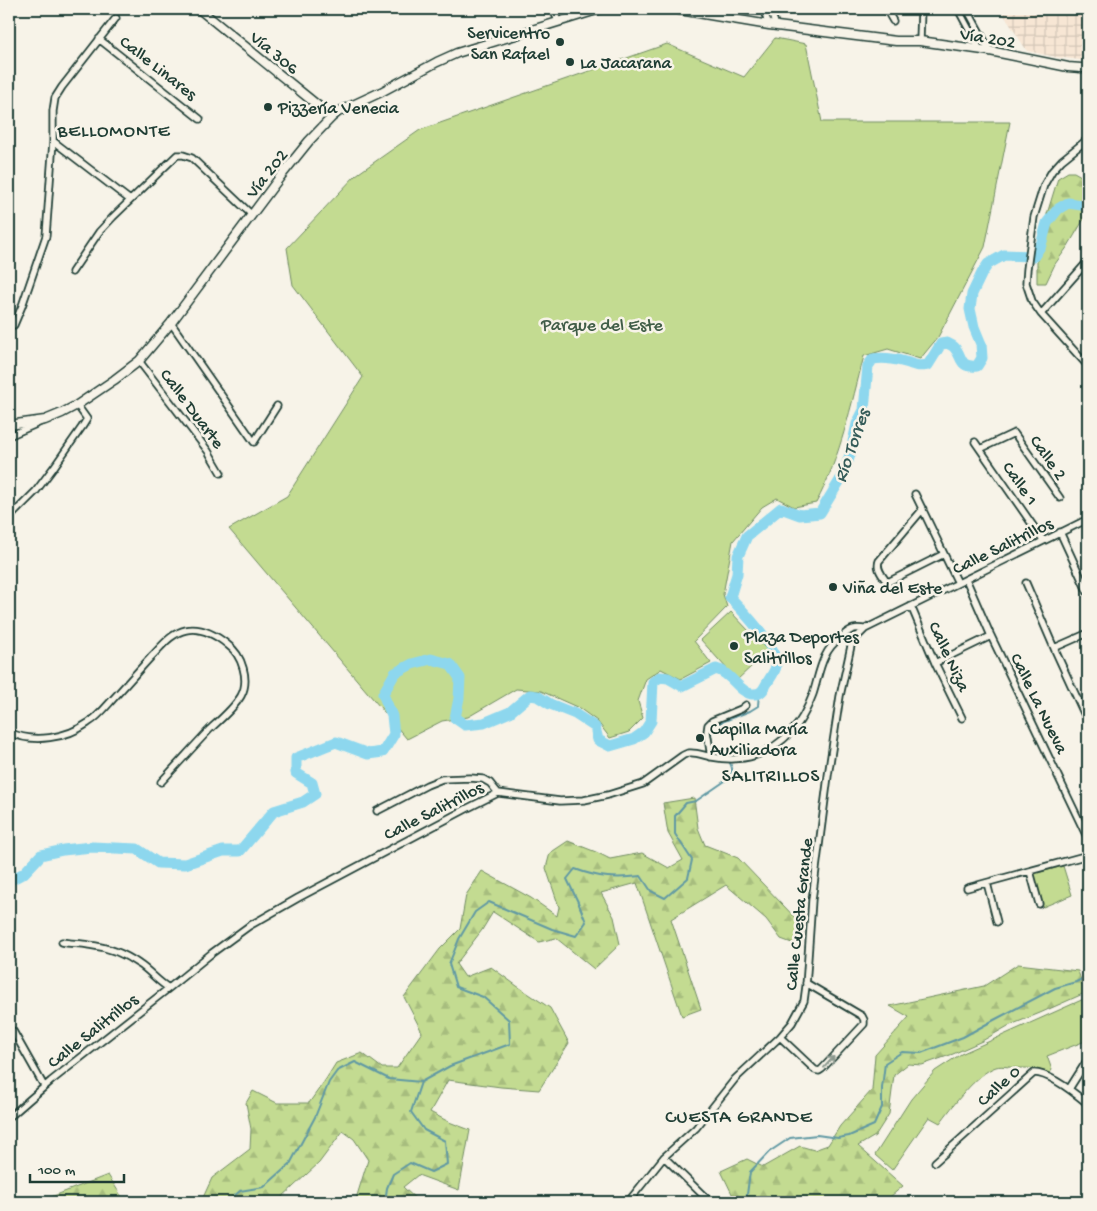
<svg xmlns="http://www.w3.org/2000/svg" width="1097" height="1211" font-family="'Gochi Hand',sans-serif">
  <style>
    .industrial { fill: url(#industrial-grid) }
    .green { fill: #c3db91; stroke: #718c62 }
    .forest { fill: url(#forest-firs); stroke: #718c62 }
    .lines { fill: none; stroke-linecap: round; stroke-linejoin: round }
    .stream { stroke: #6199a4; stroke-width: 2 }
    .river { stroke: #8dd7ee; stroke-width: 11 }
    .street-casing { stroke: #1f3d34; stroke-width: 9 }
    .secondary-casing { stroke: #1f3d34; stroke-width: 11 }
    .street { stroke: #f7f3e8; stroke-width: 5.5 }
    .secondary { stroke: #f7f3e8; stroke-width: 8 }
    .oneway { stroke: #8b988e }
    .poi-dot { fill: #1f3d34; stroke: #f7f3e8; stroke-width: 2 }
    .labels { text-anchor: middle; stroke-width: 5; stroke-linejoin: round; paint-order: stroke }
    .poi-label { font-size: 18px; fill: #1f3d34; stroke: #f7f3e8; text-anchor: start }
    .street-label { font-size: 18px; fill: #1f3d34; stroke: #f7f3e8 }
    .park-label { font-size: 18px; fill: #405d47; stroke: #f7f3e8 }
    .neighbourhood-label { font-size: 19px; letter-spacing: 1px; fill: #1f3d34; stroke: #f7f3e8 }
    .water-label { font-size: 19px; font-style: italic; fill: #355c59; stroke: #f7f3e8 }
  </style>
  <defs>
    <pattern id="industrial-grid" width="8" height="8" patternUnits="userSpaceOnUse" patternTransform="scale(1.25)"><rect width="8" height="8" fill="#f7e6d4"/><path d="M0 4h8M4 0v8" fill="none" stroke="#d3c6b7"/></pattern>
    <pattern id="forest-firs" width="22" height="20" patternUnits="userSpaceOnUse" patternTransform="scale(1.25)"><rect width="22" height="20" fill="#c3db91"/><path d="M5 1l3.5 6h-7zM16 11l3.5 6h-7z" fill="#a7bd7e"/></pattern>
  </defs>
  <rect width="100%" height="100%" fill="#f7f3e8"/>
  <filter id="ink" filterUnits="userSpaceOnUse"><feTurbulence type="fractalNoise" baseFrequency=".02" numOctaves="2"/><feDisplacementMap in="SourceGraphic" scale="10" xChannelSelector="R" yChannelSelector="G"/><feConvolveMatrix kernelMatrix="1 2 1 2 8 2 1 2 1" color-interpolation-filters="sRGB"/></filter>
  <g filter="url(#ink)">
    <!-- industrial -->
    <path class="industrial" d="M1000,9H1085L1088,18V61L1056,57L1027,51Z"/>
    <!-- green -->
    <path class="green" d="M775,38L806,44L822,122H1010L985,247L938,337L920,359L888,349L864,356C851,405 840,459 816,503L794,507L777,498L762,507L733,541L723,594L727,607L694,641L711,663L681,679L661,669L646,679L638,701L643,718L629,732L610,738L597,721L579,708L541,691L516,689L468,717L442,721L407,739L229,529L287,496L363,377L293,285L287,248L356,175L420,130L667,44L744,77Z
      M731,612L768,651L737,680L701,640Z
      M1063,866L1072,895L1043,907L1034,874Z
      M1086,998L1088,1000V1040L1047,1056L1052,1070L1049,1074C1037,1068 1032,1068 1019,1068C1012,1068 1002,1065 996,1067C977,1073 952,1107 940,1123L929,1117L892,1170L875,1155L911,1099L935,1071L961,1054Z"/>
    <!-- forest -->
    <path class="forest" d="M1068,172H1074L1088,180V218L1084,219L1068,246L1055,264L1046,283H1037V257L1047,214L1058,178Z
      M694,798L698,828L705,845L738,858L804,927L800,946L781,939L766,919L726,885L671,919L701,1009L682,1016L637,883L601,893L614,917L620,944L594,969L556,938L539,942L493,912L482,930L456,964L465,977L491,967L517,986L550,1008L569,1043L539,1090L501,1087L448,1080L430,1112L449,1122L470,1130L459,1190L418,1175L403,1187L419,1202H355L368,1160L354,1139L343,1131L319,1163L281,1198L269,1202H201L212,1178L250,1149L251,1129L246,1103L253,1091L277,1103H309L326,1079L336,1063L362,1053L382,1068H397L422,1032L404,997L440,949L460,929L466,895L482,871L531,898L557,916L559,907L546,868L550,853L568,841L596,852L610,859L642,853L669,868L683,860L668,833L663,803Z
      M1018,964L1078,971L1085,993L1040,1013L1008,1026L982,1041L953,1054L922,1065L908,1064L894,1075L889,1114L875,1136L858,1146L903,1186L884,1202H736L721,1171L747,1159L763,1167L800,1146L814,1150L828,1145L840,1126L872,1090L875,1055L909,1017L890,1006L984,986Z
      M108,1175L125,1202H38Z"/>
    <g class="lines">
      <!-- stream -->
      <path class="stream" d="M227,1202L240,1191L264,1187L290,1164L315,1117L329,1082L337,1071L355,1062L389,1079L421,1082L450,1066L510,1044L509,1020L483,997L456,987L449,964L459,939L475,912L489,902L552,929L576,936L586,922L578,902L567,879L575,869C599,878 616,879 641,876L651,891L665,898L688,878L692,860L675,834V816L686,803L696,801L725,781L732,772V768L730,763L722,753L717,750L712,744L711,735L712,728L714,725L750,711L758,706L759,693
        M385,1202L387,1188L393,1174L410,1163L431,1172L447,1164L445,1141L424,1130L411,1112L421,1082
        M746,1202L750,1172L769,1152L790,1138L817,1135L838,1138L849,1136L874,1125L882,1107V1088L885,1063L902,1052L921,1053L963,1037L994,1020L1055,988L1076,982L1088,976"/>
      <!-- river -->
      <path class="river" d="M9,881L24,873L41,855L63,850L92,847L137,849L158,863L185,864L223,851H240L274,811L303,802L315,794L312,783L296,773V758L336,742L368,754L383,752L394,734L392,716L383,694L395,673L412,664L431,659L450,664L460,678L459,698L455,718L465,725L484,723L510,712L530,695L537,696L550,704L575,714L595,727L598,740L610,746L634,739L644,732L651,721L653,682L660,677L668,678L682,686L716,669C731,672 740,694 753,694C761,695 764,689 767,683C770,678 775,672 776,666C778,646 743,612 730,597L737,574L738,556L747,536L781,508L800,515L820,513L842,477L850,455L857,424L864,410L868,366L873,359C884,357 895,359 905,362C916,365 917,367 928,365L941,344L947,343C949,344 952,345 954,347C963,356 958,368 977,366L982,358L981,344L974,327L970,309L972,294L982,273L988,264L1004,255L1034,256L1041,245L1047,223L1058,209L1068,203L1088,206"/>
      <!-- street casing -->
      <g class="street-casing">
        <path id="street" d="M553,9L558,21
          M763,9L769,25
          M770,9L776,26
          M886,9L893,21
          M958,9L980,50
          M967,9L990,51
          M99,39L200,119
          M920,41L921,9
          M1088,139L1062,160L1052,171L1044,185L1034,217L1027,269L1026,283L1032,301L1041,314L1088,366
          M53,141L130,200
          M72,272L99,232L113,217L177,155H183L192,158L252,215
          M1041,314L1088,261
          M171,323L254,442L277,406
          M14,325L22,306L46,236L53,141V111L55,98L62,87L116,18
          M139,361L208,451L221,473
          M9,436L41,422
          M975,442L1043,540
          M980,449L1014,433L1060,498
          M915,494L958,583
          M923,509L879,561C876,568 882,575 886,581L888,582L944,554
          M9,518L36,491L54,467L82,427L87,419L77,405
          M1060,532L1088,593
          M966,579L991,636L1088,839
          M1026,583L1054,648L1088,722
          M911,606L935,663L962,718
          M1054,648L1088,633
          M935,663L991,636
          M9,732C33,744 67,738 88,723C98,717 105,708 113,699C126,685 138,671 151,657C161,647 171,633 186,630C201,627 217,636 228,645C242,655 250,680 241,696C234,708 220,720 210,729C193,747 177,765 161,782
          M711,757L707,732L708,725L712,721L741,709L746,705
          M377,811L427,785L442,779L470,778L483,779L490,783L498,793
          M1030,871L1039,904
          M987,883L997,922
          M967,888L1088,855
          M62,942C71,944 80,943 89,945C107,947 125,954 139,964C150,971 158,982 169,988
          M13,1031L44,1086
          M780,1037L815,1070L819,1071L822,1069L864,1024V1020L862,1016L806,983
          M1069,1089L1088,1059
          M9,1117L13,1114L51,1081L169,988L212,953L249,926L298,898L468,808L498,793L560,801L584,800L608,795L643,784L682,756C683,755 688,753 689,753C696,752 705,756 712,757C744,763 769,755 792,731C802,721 808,707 813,694C820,672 821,652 841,637C845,634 849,630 854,629C857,628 862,629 865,629L1088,519
          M664,1157L710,1202
          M935,1162L1034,1073C1050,1073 1076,1094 1088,1104
          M628,1202L664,1157L696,1128L735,1079L780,1037L792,1023L804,1001L806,986L812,900L828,776L840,696L851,646L855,639L865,629"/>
      </g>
      <!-- secondary casing -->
      <g class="secondary-casing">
        <path id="secondary" d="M199,9L332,117
          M674,9L769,25L896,41H920L990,51L1068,67L1081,68H1088
          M9,425L45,420L62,413L77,405L114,380L139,361L171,323L280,177L309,141L332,117L338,112L381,92L437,62L457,53L600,9"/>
      </g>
      <!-- street -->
      <use href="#street" class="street"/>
      <!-- secondary -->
      <use href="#secondary" class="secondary"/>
    </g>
    <!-- one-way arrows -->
    <defs><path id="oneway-shaft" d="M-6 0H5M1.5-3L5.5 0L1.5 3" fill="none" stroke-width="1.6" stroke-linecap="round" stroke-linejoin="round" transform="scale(1.25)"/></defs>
    <use class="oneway" href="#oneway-shaft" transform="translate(829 1062) rotate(-48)"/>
  </g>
  <!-- markers -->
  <g class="poi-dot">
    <circle cx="560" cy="42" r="5"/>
    <circle cx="570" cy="62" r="5"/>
    <circle cx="268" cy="107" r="5"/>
    <circle cx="833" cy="587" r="5"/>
    <circle cx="734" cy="646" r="5"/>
    <circle cx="700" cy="738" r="5"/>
  </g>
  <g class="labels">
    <!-- poi labels -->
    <g class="poi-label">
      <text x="550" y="38" text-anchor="end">Servicentro<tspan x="550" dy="21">San Rafael</tspan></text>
      <text x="580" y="68">La Jacarana</text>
      <text x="278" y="113">Pizzería Venecia</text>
      <text x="843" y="593">Viña del Este</text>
      <text x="744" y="642">Plaza Deportes<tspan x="744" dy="21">Salitrillos</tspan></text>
      <text x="710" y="734">Capilla María<tspan x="710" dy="21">Auxiliadora</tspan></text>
    </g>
    <!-- street labels -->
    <g class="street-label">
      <text transform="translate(988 37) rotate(9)" y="6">Vía 202</text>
      <text transform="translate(275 52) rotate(39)" y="6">Vía 306</text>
      <text transform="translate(159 67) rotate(38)" y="6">Calle Linares</text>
      <text transform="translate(266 173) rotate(-52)" y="6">Vía 202</text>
      <text transform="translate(193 408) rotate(53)" y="6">Calle Duarte</text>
      <text transform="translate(1049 457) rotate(55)" y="6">Calle 2</text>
      <text transform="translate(1021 483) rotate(55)" y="6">Calle 1</text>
      <text transform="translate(1002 545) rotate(-26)" y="6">Calle Salitrillos</text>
      <text transform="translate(950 656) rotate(65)" y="6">Calle Niza</text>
      <text transform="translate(1040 703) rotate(64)" y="6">Calle La Nueva</text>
      <text transform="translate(433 810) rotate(-27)" y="6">Calle Salitrillos</text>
      <text transform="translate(798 914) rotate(-84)" y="6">Calle Cuesta Grande</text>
      <text transform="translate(92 1030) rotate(-38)" y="6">Calle Salitrillos</text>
      <text transform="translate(998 1085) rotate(-42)" y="6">Calle 0</text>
    </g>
    <!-- park labels -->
    <g class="park-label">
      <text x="602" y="330">Parque del Este</text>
    </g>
    <!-- neighbourhood labels -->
    <g class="neighbourhood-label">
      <text x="114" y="136">BELLOMONTE</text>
      <text x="771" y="781">SALITRILLOS</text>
      <text x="739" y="1122">CUESTA GRANDE</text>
    </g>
    <!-- water labels -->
    <g class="water-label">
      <text transform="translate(850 445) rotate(-71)" y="7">Río Torres</text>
    </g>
  </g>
  <!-- margin -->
  <rect width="1097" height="1211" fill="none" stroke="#f7f3e8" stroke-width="30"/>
  <rect x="15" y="15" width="1067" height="1181" fill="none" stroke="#1f3d34" stroke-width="2" filter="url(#ink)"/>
  <!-- scale -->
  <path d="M30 1174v8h94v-8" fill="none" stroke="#1f3d34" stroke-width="2.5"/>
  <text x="38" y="1174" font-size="15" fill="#1f3d34" stroke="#f7f3e8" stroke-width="4" paint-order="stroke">100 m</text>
</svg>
